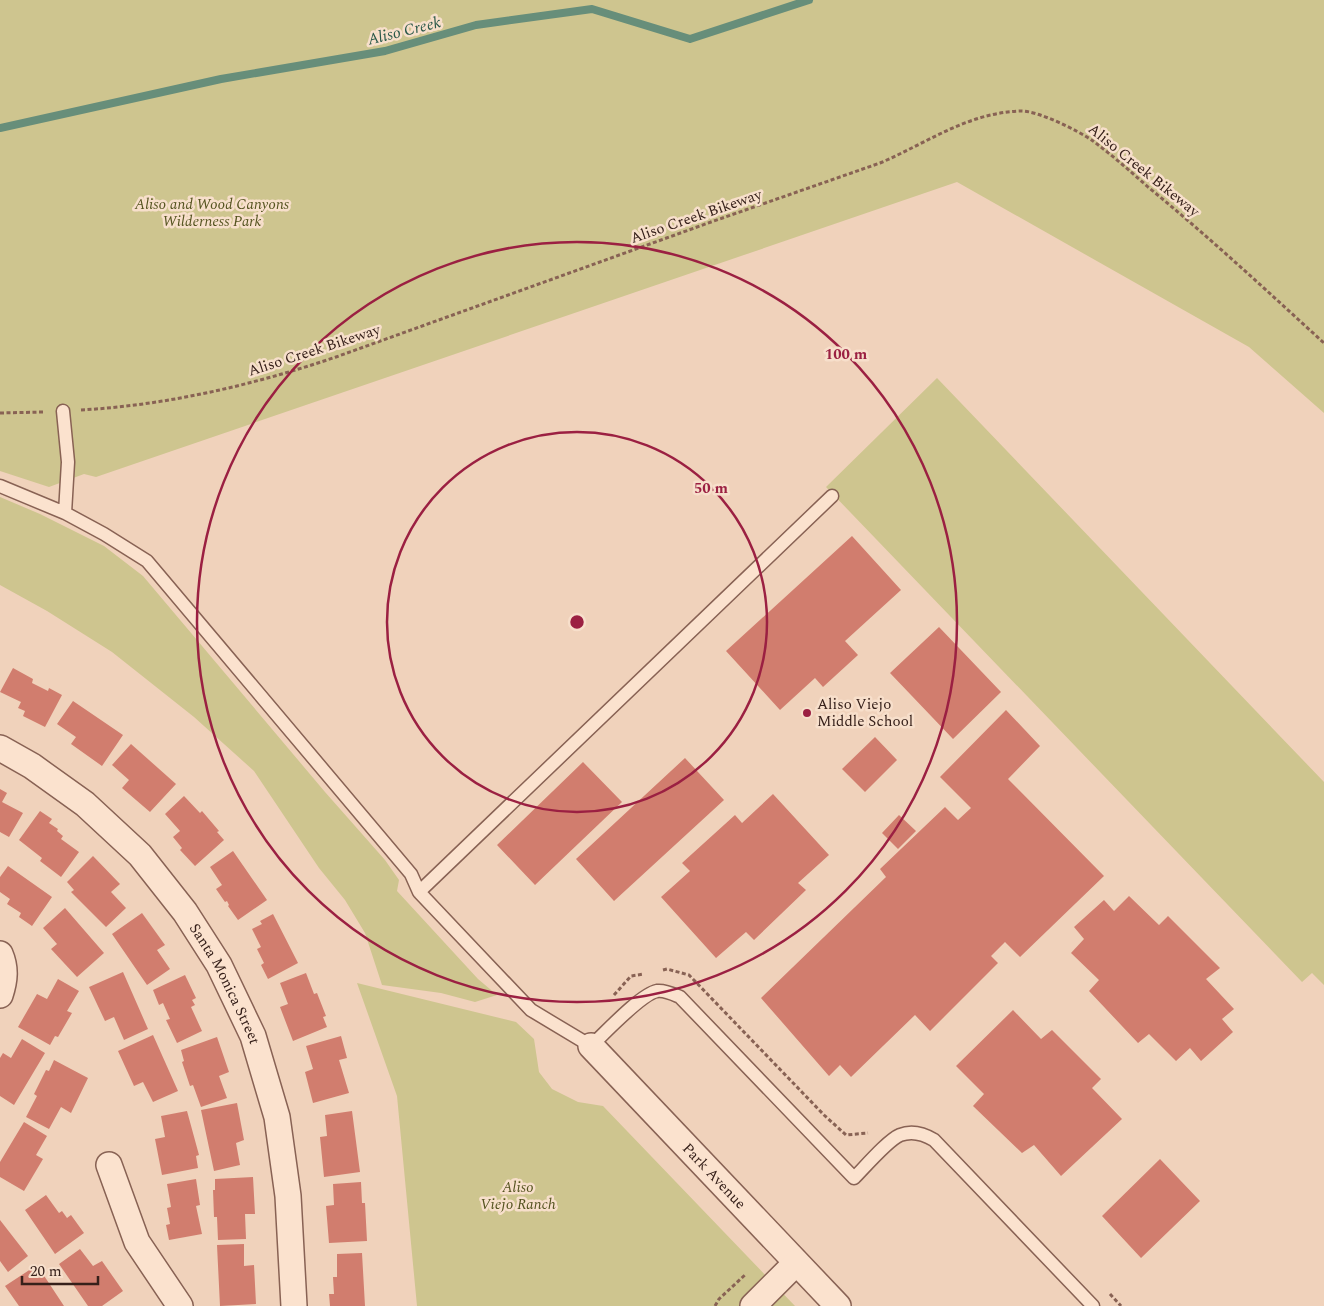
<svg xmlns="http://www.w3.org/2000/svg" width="1324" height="1306" font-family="Spectral,serif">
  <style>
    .green { fill: #cec58f }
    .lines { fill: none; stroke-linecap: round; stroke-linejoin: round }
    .stream { stroke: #678e7a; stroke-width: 8 }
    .building { fill: #d17d6e }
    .service-casing { stroke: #886254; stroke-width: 15 }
    .minor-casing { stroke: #886254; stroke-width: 28 }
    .path { stroke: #886254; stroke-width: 3; stroke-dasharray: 4 2.5; stroke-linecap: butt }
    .service { stroke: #fbe2ce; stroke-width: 12 }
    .minor { stroke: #fbe2ce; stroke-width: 25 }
    .ring { fill: none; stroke: #9b2042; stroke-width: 2.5 }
    .poi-dot { fill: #9b2042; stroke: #f7dfcb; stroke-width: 2 }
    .labels { text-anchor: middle; stroke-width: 5; stroke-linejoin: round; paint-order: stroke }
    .street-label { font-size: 15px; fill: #36201a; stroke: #f7dfcb }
    .park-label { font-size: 15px; font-style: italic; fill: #54531f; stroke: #f7dfcb }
    .poi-label { font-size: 15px; fill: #36201a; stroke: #f7dfcb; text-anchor: start }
    .water-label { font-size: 16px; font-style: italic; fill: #285748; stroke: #f7dfcb }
    .centre { fill: #9b2042; stroke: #f7dfcb; stroke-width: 2.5 }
    .ring-label { font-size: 15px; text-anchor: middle; font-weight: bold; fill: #9b2042; stroke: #f7dfcb; stroke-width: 5; stroke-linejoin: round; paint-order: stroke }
  </style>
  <rect width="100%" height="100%" fill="#f0d2bb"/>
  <!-- green -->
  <path class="green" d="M0,0H1324V413L1249,347L957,182L96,477L84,474L49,487L0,471Z
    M937,378L1324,782V985L1312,973L1302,982L826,487Z
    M0,497L40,514L104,546L143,576L325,792L385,860L399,880L397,891L478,979L497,995L475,1002L441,993L382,985L365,933L345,900L319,868L254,771L194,717L112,652L47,611L0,585Z
    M357,983L516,1022L534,1039L539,1072L552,1089L578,1102L603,1106L795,1306H417L397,1096Z"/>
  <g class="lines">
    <!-- stream -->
    <path class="stream" d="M0,128L221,79L385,51L476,25L592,9L690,39L809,0"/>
  </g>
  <!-- building -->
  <path class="building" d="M852,536L901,590L845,641L858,655L823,687L815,678L780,710L726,651Z
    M939,627L1001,692L953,739L890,673Z
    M13,668L33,679L32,683L48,691L49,688L62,695L45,727L23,716L25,711L18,708L21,702L0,692Z
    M73,701L123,735L102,766L71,744L76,737L57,724Z
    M1006,710L1040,746L1008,779L1104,876L1020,957L1005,942L991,956L998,963L930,1031L915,1015L851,1077L840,1065L829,1076L761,998L886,877L880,869L945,807L958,820L971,808L940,777Z
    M875,737L897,760L865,792L842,769Z
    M131,744L176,784L150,812L122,788L129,780L112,765Z
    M685,758L724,800L614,901L576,859Z
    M583,762L622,802L535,885L497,845Z
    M0,789L7,793L2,802L23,813L9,837L0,832Z
    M773,794L829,855L798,883L806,890L754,940L746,932L716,958L661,897L690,871L682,863L735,815L742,823Z
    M184,796L200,813L202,811L219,831L217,832L224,840L195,866L180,850L182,848L173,837L180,831L165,814Z
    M40,811L52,819L49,823L58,829L57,831L63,836L61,839L79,852L61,877L40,861L42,858L19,840Z
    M899,815L916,831L898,849L882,833Z
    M233,851L267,900L238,920L228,906L229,905L227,901L225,902L216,889L222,885L210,867Z
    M93,856L120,884L111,892L126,908L106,927L71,892L74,890L67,882Z
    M8,866L52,897L32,926L19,917L21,913L7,904L10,899L0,892V877Z
    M1129,896L1159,925L1168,916L1220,968L1206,979L1234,1009L1222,1019L1233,1032L1201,1061L1190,1048L1176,1061L1149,1034L1138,1043L1089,991L1099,980L1071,953L1084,939L1074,927L1104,900L1114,911Z
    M65,908L104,953L77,977L51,949L57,944L43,928Z
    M142,913L165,945L157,950L170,969L147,985L112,934Z
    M273,914L298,963L268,979L261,965L264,963L257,949L261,947L252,929L262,924L260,921Z
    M123,972L148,1029L124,1040L114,1017L105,1021L89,987Z
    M306,973L314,994L317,993L326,1016L323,1017L327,1027L293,1041L280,1007L288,1004L280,983Z
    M185,975L196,998L192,1000L195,1005L191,1007L202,1031L177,1043L166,1020L170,1019L163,1003L159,1005L153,990Z
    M58,979L79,991L67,1011L72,1013L58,1037L55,1036L50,1045L18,1027L37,994L47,999Z
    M1013,1010L1041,1039L1052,1030L1101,1079L1092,1088L1122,1119L1061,1176L1034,1145L1022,1153L973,1106L984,1094L956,1066Z
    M153,1035L178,1091L153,1102L143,1082L134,1086L118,1051Z
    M341,1036L347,1058L339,1060L349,1093L313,1103L305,1072L313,1069L306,1046Z
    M217,1037L229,1072L219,1076L227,1098L201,1107L193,1085L190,1086L182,1062L184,1061L181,1050Z
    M22,1039L45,1053L14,1105L0,1096V1058L3,1053L11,1058Z
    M54,1060L88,1078L71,1113L61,1107L49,1129L26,1117L37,1096L34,1094L46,1070L49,1071Z
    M237,1103L244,1140L236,1143L240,1165L214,1171L201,1110Z
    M187,1111L199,1155L196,1156L198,1168L162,1175L155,1139L165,1137L161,1116Z
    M352,1111L360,1172L324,1177L320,1137L327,1136L325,1115Z
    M24,1122L47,1136L36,1155L43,1159L24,1191L0,1177V1162Z
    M1160,1159L1200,1201L1141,1258L1102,1216Z
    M253,1177L255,1214H245L246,1239L218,1240L217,1217H214L213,1190H215V1179Z
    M196,1179L200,1205L196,1206L202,1234L169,1240L166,1225L170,1224L167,1208L171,1207L167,1184Z
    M361,1182L362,1203H365L367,1241L329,1243L326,1206L334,1205L333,1184Z
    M46,1195L59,1213L62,1211L67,1218L71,1215L84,1233L55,1254L25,1210Z
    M0,1220L28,1256L8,1272L0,1261Z
    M244,1244V1266L254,1265L256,1304L220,1306L217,1245Z
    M80,1249L93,1266L102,1261L123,1291L102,1306H88L59,1264Z
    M362,1253L365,1306H330L329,1294H334L333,1277H337V1254Z
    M37,1265L64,1306H19L5,1286Z"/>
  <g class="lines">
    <!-- service casing -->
    <g class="service-casing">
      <path id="service" d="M63,411L68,462L65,513
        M0,486L65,513L104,534L147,561L411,874L419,892
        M832,496L419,892L531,1010L591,1046C605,1033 641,994 657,991C665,990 673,994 680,997L854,1178C864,1168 888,1140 900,1135C913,1130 924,1134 934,1140L1093,1306"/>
    </g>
    <!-- minor casing -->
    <g class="minor-casing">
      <g id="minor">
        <path id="s1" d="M0,748L32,766L85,804L140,855L185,912L219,965L253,1036L277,1117L288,1196L294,1306"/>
        <path d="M0,954C6,968 5,980 0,995"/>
        <path id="s2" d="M591,1046L838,1306"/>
        <path d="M109,1165L137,1242L180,1306"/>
        <path d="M753,1306L796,1263"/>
      </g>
    </g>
    <!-- path -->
    <path class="path" d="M81,410C168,405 253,385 336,357L711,222L880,163C927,143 967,113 1020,111C1037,110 1079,131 1093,141C1112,155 1130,171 1148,187C1209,237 1266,290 1324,343
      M0,413L44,412
      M663,970L667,969L689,975L824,1115L846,1135L868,1133
      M614,995L631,976L644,974
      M1110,1294L1121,1306
      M715,1306L719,1299L746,1274"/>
    <!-- service -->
    <use href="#service" class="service"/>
    <!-- minor -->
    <use href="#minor" class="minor"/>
  </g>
  <!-- distance rings -->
  <g class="ring">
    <circle cx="577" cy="622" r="190"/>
    <circle cx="577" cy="622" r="380"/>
  </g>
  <!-- markers -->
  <circle class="poi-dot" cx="807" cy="713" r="5"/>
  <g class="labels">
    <!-- street labels -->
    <g class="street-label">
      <text transform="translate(1144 170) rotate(39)" y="5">Aliso Creek Bikeway</text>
      <text transform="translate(696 216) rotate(-19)" y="5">Aliso Creek Bikeway</text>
      <text transform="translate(314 350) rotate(-18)" y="5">Aliso Creek Bikeway</text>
      <text dy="5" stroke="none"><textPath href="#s1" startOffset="332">Santa Monica Street</textPath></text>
      <text dy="5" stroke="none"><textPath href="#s2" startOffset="179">Park Avenue</textPath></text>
    </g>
    <!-- park labels -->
    <g class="park-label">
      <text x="212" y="209">Aliso and Wood Canyons<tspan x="212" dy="17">Wilderness Park</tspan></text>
      <text x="518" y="1192">Aliso<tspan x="518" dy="17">Viejo Ranch</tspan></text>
    </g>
    <!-- poi labels -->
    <g class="poi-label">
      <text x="817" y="709">Aliso Viejo<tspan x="817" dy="17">Middle School</tspan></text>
    </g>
    <!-- water labels -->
    <g class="water-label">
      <text transform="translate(404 30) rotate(-14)" y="6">Aliso Creek</text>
    </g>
  </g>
  <circle cx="577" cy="622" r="8" class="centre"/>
  <g class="ring-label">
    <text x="846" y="359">100 m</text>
    <text x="711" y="493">50 m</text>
  </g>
  <!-- scale -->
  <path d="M22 1276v8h76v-8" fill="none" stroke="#36201a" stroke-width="2.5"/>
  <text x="30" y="1276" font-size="15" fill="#36201a" stroke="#f7dfcb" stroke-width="4" paint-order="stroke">20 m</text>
</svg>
